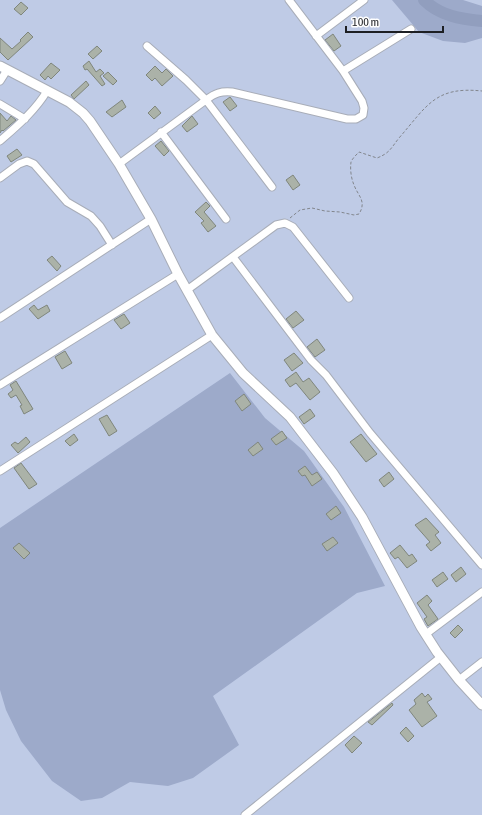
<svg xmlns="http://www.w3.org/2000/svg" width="482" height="815" font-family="'Asap Condensed',sans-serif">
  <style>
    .green { fill: #bfcbe6 }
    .forest { fill: #9daaca }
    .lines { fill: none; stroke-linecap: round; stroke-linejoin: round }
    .river { stroke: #919ebe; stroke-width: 12 }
    .building { fill: #abb2a8; stroke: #7f867c }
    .minor-casing { stroke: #a8adb8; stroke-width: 9 }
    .tertiary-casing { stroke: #a8adb8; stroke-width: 11 }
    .path { stroke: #82868d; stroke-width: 1; stroke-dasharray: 3 2; stroke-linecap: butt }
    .minor { stroke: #fff; stroke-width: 7 }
    .tertiary { stroke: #fff; stroke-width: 9 }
  </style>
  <rect width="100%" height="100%" fill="#ebf0fb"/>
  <!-- green -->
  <path class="green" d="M0,0H482V815H0Z"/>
  <!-- forest -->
  <path class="forest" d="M392,0H463L482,6V38L465,43L443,41L419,32Z
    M230,373L265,418L304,451L344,507L385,586L357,593L213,696L239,745L193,778L168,786L130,782L102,798L81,801L52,781L21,741L6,710L0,690V528Z"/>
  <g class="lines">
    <!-- river -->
    <path class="river" d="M424,0C440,16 461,19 482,21"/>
  </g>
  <!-- building -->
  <path class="building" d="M21,2L28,8L21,15L14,9Z
    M28,32L33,37L8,60L0,52V38L12,49L21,41L20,40Z
    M333,34L341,46L334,51L325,40Z
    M97,46L102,51L93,59L88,54Z
    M89,61L96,72L100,69L104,73L100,76L105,84L102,86L87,69L85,70L83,66Z
    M51,63L60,70L51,79L48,76L45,80L40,75Z
    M155,66L162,73L166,69L173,76L162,86L155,78L152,81L146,75Z
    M108,72L117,81L113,85L103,76Z
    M86,81L89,85L74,99L71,95Z
    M230,97L237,106L230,111L223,102Z
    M122,100L126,107L112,117L106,112Z
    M155,106L161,113L154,119L148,113Z
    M0,113L7,121L11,116L16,120L3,131L2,130L0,133Z
    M192,116L198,124L187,132L182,126Z
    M161,141L169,151L164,156L155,146Z
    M17,149L22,155L11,162L7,156Z
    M293,175L300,185L293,190L286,180Z
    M206,202L210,206L204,212L216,226L208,232L201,223L204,221L195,212Z
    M52,256L61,266L57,271L47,260Z
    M34,305L38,310L47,305L50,311L38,319L29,309Z
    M296,311L304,320L293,328L286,319Z
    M124,314L130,323L121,329L114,320Z
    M317,339L325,350L315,357L307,347Z
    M65,351L72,363L62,369L55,357Z
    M294,353L303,363L292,371L284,360Z
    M296,372L303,382L309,378L320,392L310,400L296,383L290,387L285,380Z
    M16,381L33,409L24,414L20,406L22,405L16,395L11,398L8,394L13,390L10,385Z
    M244,394L251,404L242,411L235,401Z
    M310,409L315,416L304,424L299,417Z
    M107,415L117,431L109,436L99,419Z
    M282,431L287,438L276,445L271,439Z
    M74,434L78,440L70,446L65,441Z
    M361,434L377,454L366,462L350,442Z
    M26,437L30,442L18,453L11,445L15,442L18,444Z
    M258,442L263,449L253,456L248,450Z
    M21,463L37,484L29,489L14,468Z
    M305,466L312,475L317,472L322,479L312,486L305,475L302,476L298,471Z
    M389,472L394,479L384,487L379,480Z
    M336,506L341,513L331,520L326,514Z
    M426,518L439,532L435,535L441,543L431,551L426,545L430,542L415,525Z
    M333,537L338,543L327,551L322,544Z
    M19,543L30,553L24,559L13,548Z
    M400,545L409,556L412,554L417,561L407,568L398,557L395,559L390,553Z
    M461,567L466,574L456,582L451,575Z
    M443,572L448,579L437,587L432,580Z
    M427,595L432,601L428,605L438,619L428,626L424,619L427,617L417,603Z
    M458,625L463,630L455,638L450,633Z
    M422,693L425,697L428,694L432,699L427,702L437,716L422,727L409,710L416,704L414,700Z
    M392,703L393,705L372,725L368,722Z
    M406,727L414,736L408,742L400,733Z
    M354,736L362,743L352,753L345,745Z"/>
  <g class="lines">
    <!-- minor casing -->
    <g class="minor-casing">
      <path id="minor" d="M316,36L364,0
        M147,46L186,80L206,100L272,187
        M343,71L411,29
        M0,81L7,70
        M0,104L25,119
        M161,132L226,219
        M0,141C17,126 35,111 47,91
        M119,164L206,100C215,93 221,91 232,92L347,119H356L363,115L364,108L362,101L343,71L289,0
        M0,178L19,164L27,161L34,164L67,202L91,216L100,226L112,245
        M233,257L311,360L326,375L370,433L482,565
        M187,290L276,225L285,223L293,227L349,298
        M0,318L151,219
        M0,385L178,274
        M0,471L212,335
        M426,634L482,592
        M459,680L482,662
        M245,815L441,657"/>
    </g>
    <!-- tertiary casing -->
    <g class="tertiary-casing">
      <path id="tertiary" d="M0,66L69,102L83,113L90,121L119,164L151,219L178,274L212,335L243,373L290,417L333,473L362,517L421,627L437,652L459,680L482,705"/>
    </g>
    <!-- path -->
    <path class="path" d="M290,218L300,210L312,208L325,211L340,212L354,215L359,214C367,201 358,196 354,185C351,178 350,169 351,162C352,159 356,155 359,152L377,158C390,153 391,148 399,138C427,106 435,86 482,91"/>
    <!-- minor -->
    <use href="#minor" class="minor"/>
    <!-- tertiary -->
    <use href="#tertiary" class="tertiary"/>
  </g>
  <!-- scale -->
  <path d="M346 26v6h97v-6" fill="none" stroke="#1d1f23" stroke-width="2"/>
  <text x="352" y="26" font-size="12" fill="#1d1f23" stroke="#ffffff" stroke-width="3" paint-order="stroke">100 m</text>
</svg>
